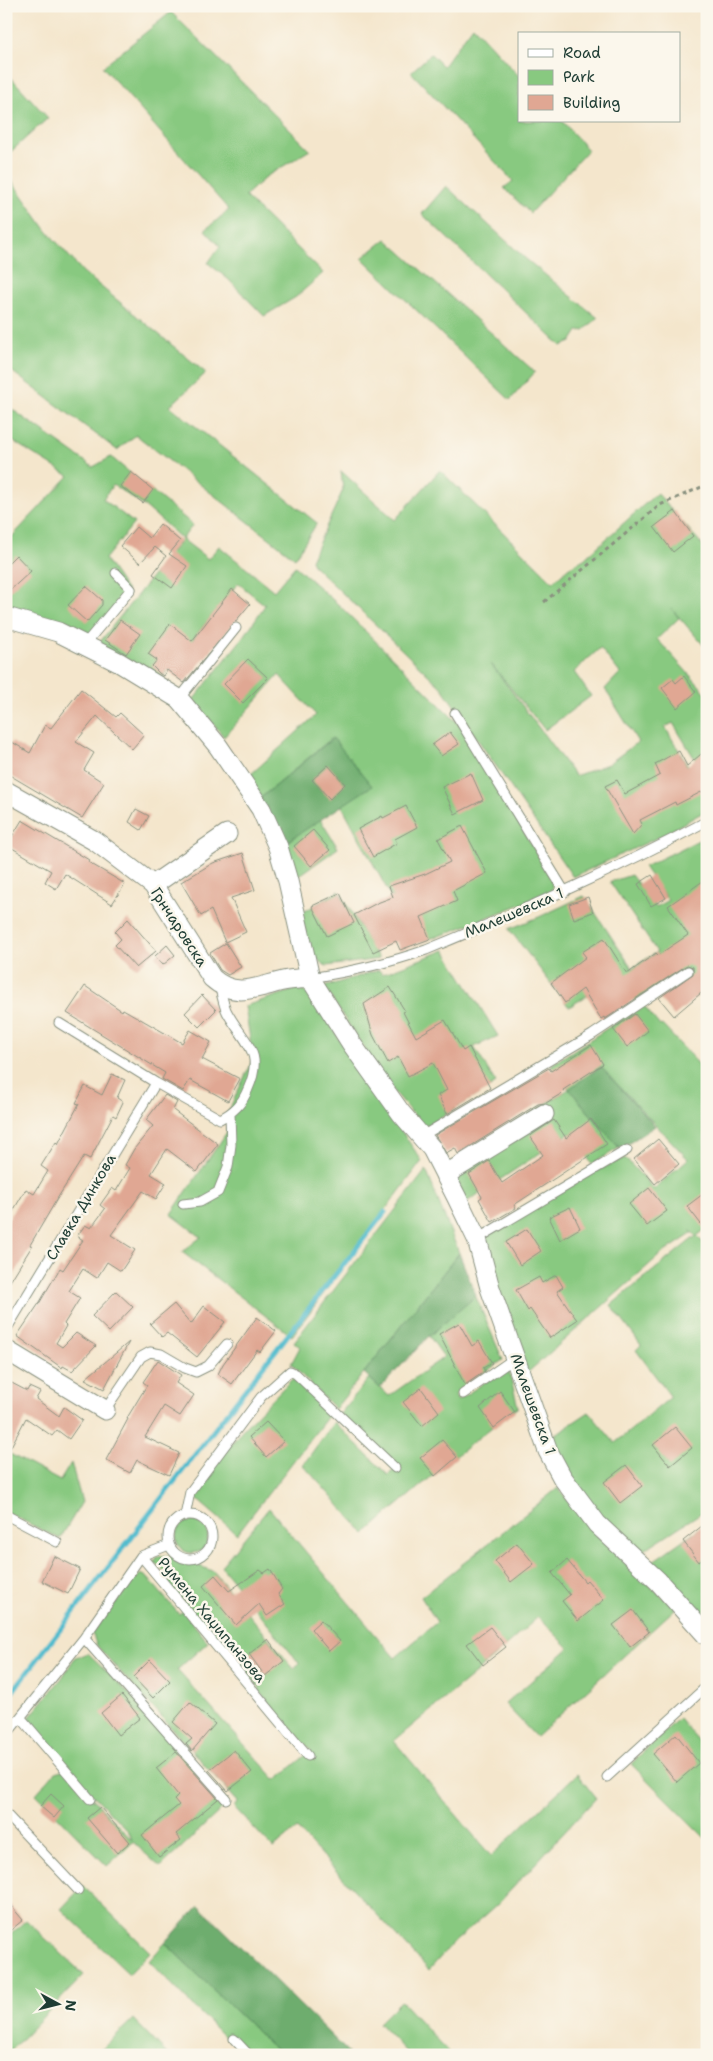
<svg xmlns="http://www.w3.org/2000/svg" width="713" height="2061" font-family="'Shantell Sans',sans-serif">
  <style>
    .green { fill: #88c980; stroke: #54835a; fill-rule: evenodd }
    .forest { fill: #6ead6e; stroke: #467551 }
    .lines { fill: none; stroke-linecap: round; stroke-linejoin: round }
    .stream { stroke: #50bbcd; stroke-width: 5 }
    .building { fill: #e0a793 }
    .service-casing { stroke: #8a9280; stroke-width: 11 }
    .minor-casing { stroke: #8a9280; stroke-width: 21 }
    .path { stroke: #8a9280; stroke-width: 3; stroke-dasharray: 4 4; stroke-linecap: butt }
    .service { stroke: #fff; stroke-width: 9 }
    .minor { stroke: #fff; stroke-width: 19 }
    .labels { text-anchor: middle; stroke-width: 5; stroke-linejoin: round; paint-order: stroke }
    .street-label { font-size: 15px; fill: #1f3d34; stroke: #fbf7ec }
  </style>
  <rect width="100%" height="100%" fill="#fbf7ec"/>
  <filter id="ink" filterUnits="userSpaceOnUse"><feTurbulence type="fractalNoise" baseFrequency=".02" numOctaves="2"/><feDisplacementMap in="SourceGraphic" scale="10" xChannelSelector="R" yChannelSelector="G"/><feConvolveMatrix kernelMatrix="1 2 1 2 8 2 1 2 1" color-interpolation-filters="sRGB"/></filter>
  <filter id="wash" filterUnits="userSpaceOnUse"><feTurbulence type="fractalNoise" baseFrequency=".0096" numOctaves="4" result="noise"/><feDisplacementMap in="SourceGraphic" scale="20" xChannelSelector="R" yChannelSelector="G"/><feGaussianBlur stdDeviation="1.12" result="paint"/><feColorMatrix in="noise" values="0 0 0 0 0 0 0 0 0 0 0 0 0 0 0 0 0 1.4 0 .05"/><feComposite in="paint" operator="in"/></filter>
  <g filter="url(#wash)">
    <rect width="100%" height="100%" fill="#f4e6cc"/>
    <!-- green -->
    <path class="green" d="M171,12L310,150L267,176L245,196L323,273L296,297L264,316L228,279L208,263L220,246L205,230L229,210L103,67Z
      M473,26L519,76V121H562L588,150L530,213L504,188L513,181L411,72L431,54L443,66Z
      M6,72L48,118L6,156Z
      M6,173L47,231L83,272L206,373L170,406L317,523L295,558L136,435L117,450L6,367Z
      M446,186L526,259L598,318L584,330L578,331L571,342L561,346L422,214Z
      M386,239L535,372L510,400L362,258Z
      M6,405L93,467L111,457L193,525L182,539L208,559L219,546L274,591L295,566L342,608L461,726L552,879V892L445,934L416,943L341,804L332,738L258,800L249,776L316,715L279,675L224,737L193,700L245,635L265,605L238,583L158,683L99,643L182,539L147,508L113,485L103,499L134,523L105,559L127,591L88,641L6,613V543L69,476L6,437Z
      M440,470L553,582L568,568L584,559L657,493L707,550V649L671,608L679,618L657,639L707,694V779L673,723L665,727L707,798V810L661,836L573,877L442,688L314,566L311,560L343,490L341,471L395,520ZM600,648L620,673L605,689L638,742L608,764L575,776L491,664L545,730L591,696L574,672Z
      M320,819L338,848L290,882L279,847Z
      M707,836V992L698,997L681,971L636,1001L618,976L569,1007L509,929L539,917L584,896L632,968L657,952L610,882L631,875L656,907L668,900L644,867Z
      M339,891L379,959L327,966C310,960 305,930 300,914Z
      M445,950L498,1036L474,1047L496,1083L425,1128L391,1089L324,987L379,970L382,974Z
      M300,988L315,998L344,1047L422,1161L292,1336L182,1252L201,1237L171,1214L227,1132V1114L253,1059L245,1006Z
      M643,1005L660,1026L662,1025L707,1073V1228L697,1236L707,1247V1509L633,1557L609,1528L547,1440L589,1412L615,1443L671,1397L636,1350L641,1345L611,1305L696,1236L690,1230L693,1233L660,1255L526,1374L479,1240L598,1170L625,1158L654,1189L688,1159L601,1067L569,1089L619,1148L592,1164L570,1133L465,1203L451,1174L496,1136L569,1089L551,1065Z
      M426,1170L459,1253L335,1409L291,1364L300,1347L294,1342Z
      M475,1295L503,1360L464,1386L455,1395L458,1400L508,1367L518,1407C465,1447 415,1490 365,1534L303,1465L334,1422L388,1475L398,1467L340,1414L369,1378L389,1396L444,1357L429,1336Z
      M292,1379L300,1385L329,1415L237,1534L193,1496L242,1430Z
      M10,1454L60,1481L71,1463L82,1502L60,1539L6,1512V1460Z
      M558,1488L590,1528L642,1579L676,1608L536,1737L505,1704L569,1648L538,1617L478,1671L394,1741L491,1856L577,1774L596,1798L497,1905L451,1945L429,1970L297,1829L273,1848L234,1807L238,1802L97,1646L92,1633L134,1580L141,1574L147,1577L179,1614L183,1611L208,1642L177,1670L276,1780L311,1751L258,1690L260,1688L168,1583L172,1577L154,1562L158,1556C167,1554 204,1567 214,1572L294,1669L299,1663L221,1566L269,1508L395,1658L437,1622L421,1597Z
      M176 1537a16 16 0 1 1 32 0a16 16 0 1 1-32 0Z
      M707,1523V1613L699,1619L646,1566Z
      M88,1653L151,1715L225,1806C203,1826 183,1847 160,1867L133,1842L107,1866L36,1794L55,1772L65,1769L132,1840L129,1832L73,1774L28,1719L62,1678L74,1659Z
      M679,1718L707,1752V1840L631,1764Z
      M83,1886L150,1952L129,1974L61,1909Z
      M26,1920L84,1975L6,2055V1939Z
      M165,1943L281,2055H250L235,2039L225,2038L149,1961Z
      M401,2001L451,2055H409L379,2023Z
      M133,2019L168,2055H96Z"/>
    <!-- forest -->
    <path class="forest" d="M333,738L372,786L279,847L258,800Z
      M601,1067L655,1126L620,1149L569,1089Z
      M459,1253L476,1296L429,1336L380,1388L364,1373Z
      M199,1906L348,2052L346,2055H281L165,1943Z"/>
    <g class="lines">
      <!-- stream -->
      <path class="stream" d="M6,1700L261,1369L385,1212"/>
    </g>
    <g id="blocks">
      <!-- building -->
      <path class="building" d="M131,472L153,490L143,503L120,486Z
        M675,511L693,536L673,552L654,527Z
        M160,524L180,541L169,554L187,566L172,588L153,574L166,556L155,547L140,563L120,546L136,527L149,538Z
        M16,555L31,571L6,594V565Z
        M86,586L102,600V605L87,622L68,605Z
        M232,589L250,604L184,683L167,670L163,676L159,673L152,666L157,660L148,654L170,624L192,641Z
        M120,620L140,634L126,654L105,640Z
        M248,659L268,678L243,703L224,684Z
        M684,676L696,692L677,708L662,688L673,679L676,683Z
        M81,689L116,717L120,713L144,735L132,749L97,716L76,742L94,753L84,770L104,783L82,818L6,773V750L12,742L30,753L45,725L51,728Z
        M450,732L459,744L441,756L432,745Z
        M707,749V789L676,805L675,802L640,820L642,824L633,834L605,786L617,780L625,794L660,775L655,764L679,751L687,766Z
        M328,765L345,784L330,799L312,780Z
        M471,773L483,800L455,814L442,787Z
        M406,806L417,827L395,839L397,843L373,857L358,829L382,816L383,818Z
        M136,809L149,816L141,830L129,822Z
        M22,820L89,860L88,862L125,884L112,904L65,874L56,889L45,882L51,871L7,845Z
        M462,826L487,873L453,891L457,901L421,917L430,939L400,950L396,941L373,952L354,915L377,903L393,897L389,886L425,874L450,862L438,839Z
        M313,830L330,850L311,866L294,846Z
        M243,853L255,890L231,898L246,932L225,942L211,910L201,916L181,882L213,863Z
        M652,875L666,898L651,906L638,884Z
        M707,878V988L674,1016L659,998L693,974V967L687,965L605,1019L604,1017L601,1019L583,989L565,1003L551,983L586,957L582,952L604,938L627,974L656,953L658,955L688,935L668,906Z
        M340,893L354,923L327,936L312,906Z
        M588,897L593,912L574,919L569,904Z
        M128,919L156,951L136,968L115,945L121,939L115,932Z
        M226,943L241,967L228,975L220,970L210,953Z
        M167,945L175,955L163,965L155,956Z
        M85,986L122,1011L123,1009L182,1043L190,1030L211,1042L202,1059L240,1079L228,1101L190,1080L183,1091L162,1079L165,1073L67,1013Z
        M390,987L405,1011L403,1012L416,1037L445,1020L463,1051L469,1047L490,1088L447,1114L438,1095L447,1090L433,1063L408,1076L398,1057L388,1063L373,1035L364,1004Z
        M202,995L216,1010L199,1027L185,1013Z
        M635,1014L648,1031L627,1047L613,1029Z
        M591,1045L603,1064L563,1090L564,1092L546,1103L538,1104L458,1154L455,1148L446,1153L435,1135L549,1068L551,1071Z
        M112,1074L125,1080L117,1098L123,1102L116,1117L113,1115L90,1159L84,1156L57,1199L30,1245L32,1246L6,1288V1223L26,1189L34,1194L48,1171L41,1166L56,1142L58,1144L79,1104L76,1103L85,1086L102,1095Z
        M165,1095L177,1102L173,1110L218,1144L197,1172L167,1149L151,1174L166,1183L156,1199L143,1191L111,1235L135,1250L121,1271L107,1262L97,1278L83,1269L69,1291L80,1298L64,1324L66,1326L56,1343L62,1347L76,1333L96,1346L72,1371L63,1366L62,1368L17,1336L40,1302L60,1268L63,1270L83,1240L77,1236L85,1225L91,1228L105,1209L100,1205L112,1188L116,1191L130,1168L125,1165L134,1149L153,1126L146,1120Z
        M591,1119L607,1144L514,1205L516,1208L492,1222L479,1199L482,1197L469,1174L489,1161L502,1183L543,1155L530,1136L554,1120L566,1138Z
        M658,1139L679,1164L655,1184L634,1159Z
        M649,1188L667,1211L647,1226L629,1204Z
        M707,1191V1232L687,1206Z
        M570,1207L580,1228L560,1240L549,1217Z
        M527,1229L541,1251L520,1265L506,1242Z
        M556,1275L563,1287L557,1291L577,1320L550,1338L530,1309L528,1311L516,1290L539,1277L542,1283Z
        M116,1291L133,1307L109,1332L92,1316Z
        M174,1304L191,1324L204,1306L225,1322L197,1357L167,1333L162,1337L150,1324Z
        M257,1317L276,1331L260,1352L257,1350L232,1384L218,1374L223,1364Z
        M459,1323L472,1346L479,1341L492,1363L483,1368L485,1371L465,1385L439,1334Z
        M129,1342L104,1389L85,1379Z
        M158,1360L181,1375L176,1383L194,1395L180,1416L164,1406L145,1437L179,1453L169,1475L137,1460L130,1473L106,1460L128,1419L127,1418L147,1385L143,1382Z
        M6,1380L27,1391L29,1387L40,1392L36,1399L59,1416L64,1407L82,1420L69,1439L57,1430L52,1436L26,1418L6,1456Z
        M421,1388L439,1412L422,1426L403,1402Z
        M500,1391L515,1412L494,1428L480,1408Z
        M266,1422L284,1441L266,1457L249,1437Z
        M675,1427L692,1448L670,1466L653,1445Z
        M442,1440L457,1457L435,1476L420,1458Z
        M626,1465L642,1486L620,1503L604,1482Z
        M707,1522V1556L699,1562L683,1541Z
        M517,1543L534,1564L511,1582L495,1561Z
        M54,1556L80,1569L68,1594L42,1581Z
        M567,1560L585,1582L587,1580L604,1600L578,1621L562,1601L570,1595L552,1573Z
        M270,1569L282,1589L278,1594L285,1604L267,1616L259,1604L236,1625L203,1586L215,1575L229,1591L260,1570L264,1573Z
        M633,1610L649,1632L630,1647L613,1625Z
        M321,1620L340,1641L329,1651L311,1629Z
        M490,1627L506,1647L483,1665L467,1644Z
        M268,1639L284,1661L265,1676L249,1654Z
        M150,1660L170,1681L153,1698L133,1677Z
        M122,1695L140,1718L118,1735L101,1713Z
        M190,1702L215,1724L192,1751L186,1744L192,1739L173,1722Z
        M676,1734L699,1763L677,1782L653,1754Z
        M234,1750L252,1772L228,1791L209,1770Z
        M176,1752L218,1799L176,1834L181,1840L159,1857L142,1835L179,1805L174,1799L178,1795L156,1768Z
        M51,1794L64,1806L54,1818L40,1806Z
        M100,1807L130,1842L117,1853L87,1818Z
        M6,1900L23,1920L6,1934Z"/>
    </g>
  </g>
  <g filter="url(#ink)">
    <use href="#blocks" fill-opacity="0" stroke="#8a9280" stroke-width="1"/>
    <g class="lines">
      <!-- service casing -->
      <g class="service-casing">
        <path id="service" d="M85,644L131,589L116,573
          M179,699L236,628
          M455,713L565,892
          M6,809L14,796
          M310,978C349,972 389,963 426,950C521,911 616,870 707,821
          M59,1023L156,1083L220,1119C234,1112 242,1104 248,1089C265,1051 244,1043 227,1012C223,1004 222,994 219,986
          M422,1136L592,1035L688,971
          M183,1204L200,1202L218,1192L228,1167L231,1145L230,1114
          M477,1239L627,1150
          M6,1330L156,1083
          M463,1394L515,1358
          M105,1410L141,1357L150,1352L161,1354L185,1368L196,1372L208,1366L227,1344
          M168 1537a22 22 0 1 1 44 0a22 22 0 1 1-44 0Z
          M6,1515L57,1542
          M185,1516L190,1492L261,1397L290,1371L296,1374L395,1468
          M141,1556L308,1756
          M141,1556L169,1545
          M84,1638L226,1799
          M21,1718L90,1799
          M6,1735L84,1638L141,1556
          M607,1777L707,1686
          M6,1814L78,1890
          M234,2039L249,2055"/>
      </g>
      <!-- minor casing -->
      <g class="minor-casing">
        <path id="minor" d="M6,617L58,632L120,663L179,699L218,746L261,809L278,847L288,881L310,978L351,1043L401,1113L432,1149L457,1198L477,1239L490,1288L548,1451L562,1477L597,1524L658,1581L707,1636
          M6,791L95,841L153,885L212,978C235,999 257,987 283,981C292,979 301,979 310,978
          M153,885L227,834
          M445,1175L544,1114
          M6,1350L105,1410"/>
      </g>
      <!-- path -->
      <path class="path" d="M544,602L660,505L704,486L707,489"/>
      <!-- service -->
      <use href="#service" class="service"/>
      <!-- minor -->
      <use href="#minor" class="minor"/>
    </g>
  </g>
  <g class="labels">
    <!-- street labels -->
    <g class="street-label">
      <text transform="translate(514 913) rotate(-23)" y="5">Малешевска 1</text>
      <text transform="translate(179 927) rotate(57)" y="5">Грнчаровска</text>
      <text transform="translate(81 1207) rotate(-59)" y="5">Славка Динкова</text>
      <text transform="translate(533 1404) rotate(70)" y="5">Малешевска 1</text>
      <text transform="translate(212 1620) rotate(50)" y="5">Румена Хаџипанзова</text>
    </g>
  </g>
  <!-- margin -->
  <rect width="713" height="2061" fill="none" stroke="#fbf7ec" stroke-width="25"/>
  <!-- legend -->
  <rect x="518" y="32" width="162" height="90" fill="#fbf7ec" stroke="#a3ada2"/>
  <rect x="528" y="49" width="25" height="8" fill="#ffffff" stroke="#a3ada2"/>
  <text x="563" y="58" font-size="15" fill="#1f3d34">Road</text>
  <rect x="528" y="70" width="25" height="15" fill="#88c980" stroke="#a3ada2"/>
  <text x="563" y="82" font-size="15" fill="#1f3d34">Park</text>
  <rect x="528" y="95" width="25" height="15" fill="#e0a793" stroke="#a3ada2"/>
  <text x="563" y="108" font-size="15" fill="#1f3d34">Building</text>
  <!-- north arrow -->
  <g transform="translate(58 2004) rotate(97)" stroke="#fbf7ec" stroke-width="4" paint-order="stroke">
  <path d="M0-4L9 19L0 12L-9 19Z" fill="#1f3d34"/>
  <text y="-8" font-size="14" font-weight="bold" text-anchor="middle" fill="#1f3d34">N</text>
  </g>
</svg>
